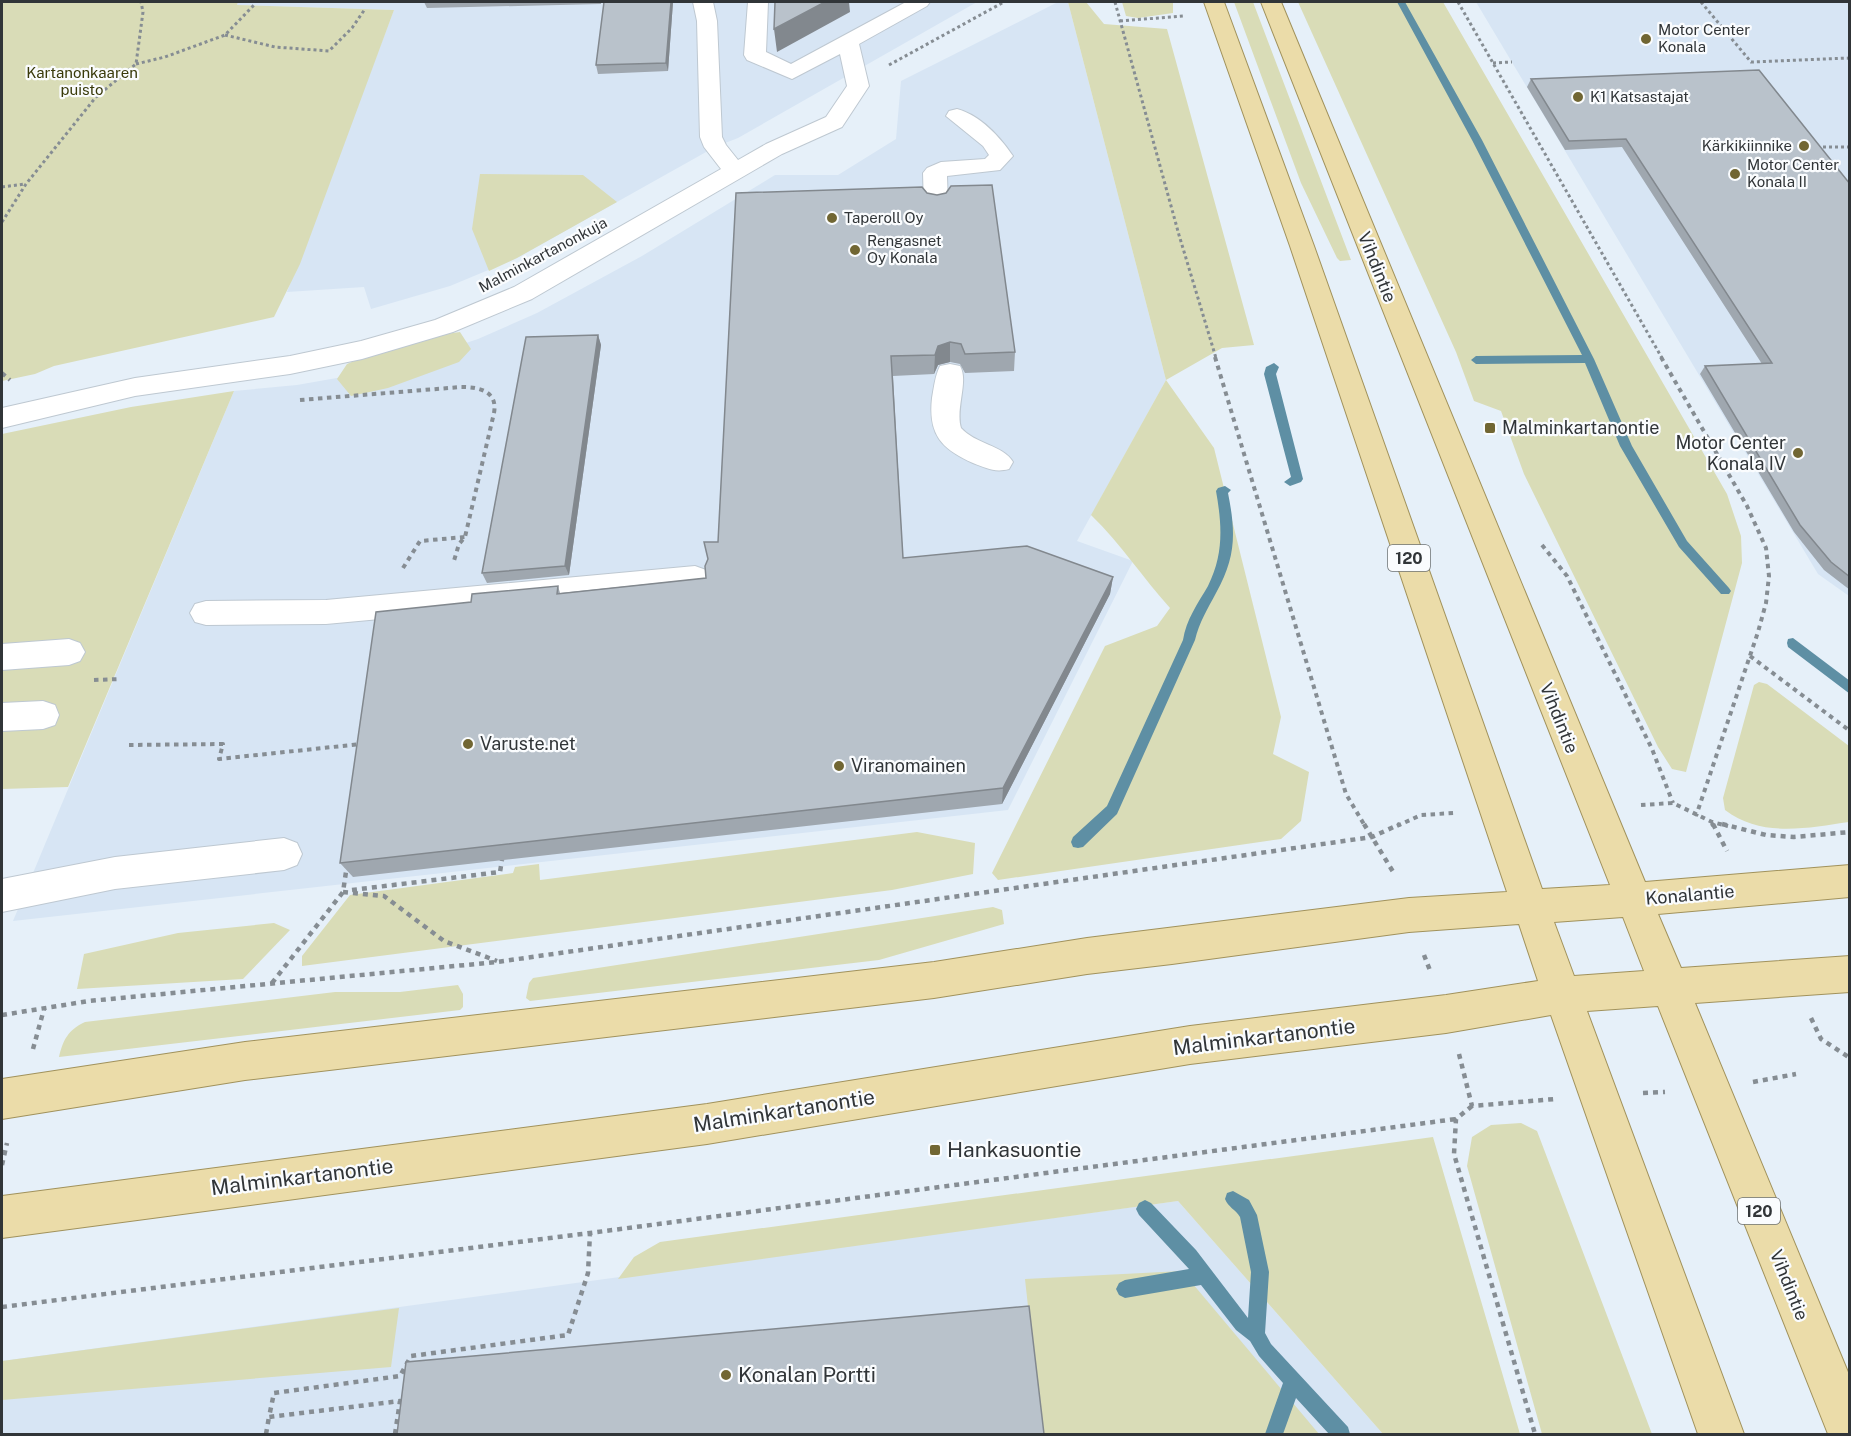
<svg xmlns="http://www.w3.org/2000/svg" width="1851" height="1436" font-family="'Public Sans',sans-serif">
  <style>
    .built { fill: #d7e5f4 }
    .green { fill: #d9dcb7 }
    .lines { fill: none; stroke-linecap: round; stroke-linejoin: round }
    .stream { fill: #5e8fa4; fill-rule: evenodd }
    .minor-casing { stroke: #bec8d1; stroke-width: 2 }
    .major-casing { stroke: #a1925c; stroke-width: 2 }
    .path-far2 { stroke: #868d93; stroke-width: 3; stroke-dasharray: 3 3; stroke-linecap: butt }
    .path-far1 { stroke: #868d93; stroke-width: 4; stroke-dasharray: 4.5 4.5; stroke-linecap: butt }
    .path { stroke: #868d93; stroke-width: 4.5; stroke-dasharray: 5 5; stroke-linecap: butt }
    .minor { fill: #fff; fill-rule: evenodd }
    .major { fill: #ebdca9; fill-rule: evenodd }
    .wall { fill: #9fa7af }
    .shaded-wall { fill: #82888e }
    .building { fill: #b9c2cb; stroke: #82888e; stroke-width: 1.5 }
    .poi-dot { fill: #716633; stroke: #fafcfe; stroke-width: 2 }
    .labels { text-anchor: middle; stroke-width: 4.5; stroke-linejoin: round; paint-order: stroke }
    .far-poi-label { font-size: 15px; fill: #313538; stroke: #fafcfe; text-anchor: start }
    .far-park-label { font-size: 15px; fill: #393a0a; stroke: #fafcfe }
    .far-street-label { font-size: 15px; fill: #313538; stroke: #fafcfe }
    .shield { fill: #fafcfe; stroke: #6d7173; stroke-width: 1.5 }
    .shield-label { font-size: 16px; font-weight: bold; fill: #313538 }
    .street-label { font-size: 18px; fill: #313538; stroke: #fafcfe }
    .poi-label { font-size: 18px; fill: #313538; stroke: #fafcfe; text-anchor: start }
    .near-street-label { font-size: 21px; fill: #313538; stroke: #fafcfe }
    .near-poi-label { font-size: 21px; fill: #313538; stroke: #fafcfe; text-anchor: start }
  </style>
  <rect width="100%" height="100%" fill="#e6f0f9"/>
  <!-- built -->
  <path class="built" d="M238,2H977L738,138L715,147L517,258L450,286L371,309L364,287L287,292L394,10L237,5Z
    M1058,2H1068L1166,380L1077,541L1133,561L1008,810L13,921L234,391L297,385L348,376L436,353L478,339L537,313L642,256L775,175H838L896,139L901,81Z
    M1476,2L1849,3V596L1818,574Z
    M1178,1201L1383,1434H2V1361Z"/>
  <!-- green -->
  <path class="green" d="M2,2H238L237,5L394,10L300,264L274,317L54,366L35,374L2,381Z
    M1068,2H1086L1104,24L1167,29L1254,345L1222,348L1166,380L1214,448L1281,717L1273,754L1309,772L1301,821L1281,839L998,880L992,873L1105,646L1157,626L1170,608C1143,578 1121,544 1091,515L1166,380Z
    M1122,2H1173V13L1138,18L1126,16Z
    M1234,2H1253L1351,260L1340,261L1337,258L1301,183Z
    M1298,2H1443L1727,494L1741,536L1742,563L1686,772L1672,769L1658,747L1524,474L1501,411L1474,401L1456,352Z
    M480,174L583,175L617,202L517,258L489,271L472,229Z
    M460,332L471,349L459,362L388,388L351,396L337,379L347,364L403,340Z
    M234,391L68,787L2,789V434L131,407Z
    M1759,682L1767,684L1849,746V822C1807,828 1762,838 1725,810L1723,798L1754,685Z
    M917,832L975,843L973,874L892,890L302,966V956L350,895L513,873L515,867L539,864L540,880Z
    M993,907L1002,910L1004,924L879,960L530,1001L526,998L529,983L533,978Z
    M274,923L290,930L243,979L77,989L84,954L178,933Z
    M458,985L463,994V1007L460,1010L59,1057C63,1040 68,1030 85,1022L335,992H400Z
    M1521,1123L1537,1131L1652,1434H1542L1467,1166L1472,1137L1491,1125Z
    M1433,1137L1520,1434H1383L1178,1201L618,1279L634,1257L660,1242Z
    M1182,1271L1319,1434H1042L1025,1279Z
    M399,1308L391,1367L2,1400V1361Z"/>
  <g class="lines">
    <!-- stream -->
    <path class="stream" d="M1397,2H1405L1482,140L1594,359L1632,446L1687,541L1729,588L1731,591L1729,594H1721L1679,547L1620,446L1585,363L1476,364L1471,360L1476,356L1582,355L1472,140Z
      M1274,363L1279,367L1276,374L1303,479L1301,482L1290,486L1284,482L1291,477L1264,374L1266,367Z
      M1225,486L1231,490L1228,493C1236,533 1236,557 1216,593C1208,608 1199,623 1195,640L1117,814L1083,847L1078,848L1073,847L1071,842L1073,837L1107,806L1183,640C1186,620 1198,603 1208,586C1224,554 1222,525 1216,491L1218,488Z
      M1793,638L1850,681V694L1788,647L1787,643L1788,639Z
      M1233,1191L1249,1200L1257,1215L1269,1272L1265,1333L1271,1344L1348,1427L1350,1434H1329L1296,1398L1283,1434H1265L1283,1383L1259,1356L1250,1341L1236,1330L1201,1285L1125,1298L1119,1295L1116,1289L1119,1283L1125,1280L1189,1269L1139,1215L1136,1209L1139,1203L1145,1200L1151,1203L1196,1250L1248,1318L1251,1272L1240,1217C1236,1210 1228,1207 1225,1199L1227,1193Z"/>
    <!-- minor casing -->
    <g class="minor-casing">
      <path id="minor" d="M693,2H713L717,21L722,137L726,145L738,160L766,144L826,117L847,86L840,54L792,79L747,60L744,55L748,2H768L766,52L791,64L906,2H930L927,6L859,44L869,86L842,127L782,154L532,299L453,332L362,359L290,374L135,396L2,428V408L135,378L290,356L361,341L435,320L514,287L721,169L704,147L700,137L697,21Z
        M957,109C980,115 1000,137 1013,156L1000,170L947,176L948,206L944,211L936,213L928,211L924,206L923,173L927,168L941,162L985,159L989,155L983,146L946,116L949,111Z
        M950,364L960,366C969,381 955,409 961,428C975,444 1003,445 1013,462L1009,469C995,473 986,468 973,463C941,449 928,434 932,398C934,387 935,376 940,366Z
        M695,566L706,570L710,578L706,586L695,590L326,624L206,625L195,622L190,613L195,604L206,601L326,600Z
        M69,639L80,643L85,652L80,661L69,665L2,670V644Z
        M43,701L55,705L59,715L55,725L43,729L2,731V703Z
        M284,838L297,843L302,854L297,865L284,870L115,889L2,912V879L115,857Z"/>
    </g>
    <!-- major casing -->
    <g class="major-casing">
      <path id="major" d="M1204,2H1224L1314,246L1542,889L1610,885L1261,2H1281L1645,882L1850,865V897L1658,914L1681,968L1850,956V992L1695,1003L1850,1377V1434H1828L1658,1006L1587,1011L1744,1434H1698L1551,1015L1446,1033L1190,1064L707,1144L2,1238V1196L707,1104L1190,1026L1446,995L1538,981L1519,924L1409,932L1172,964L1087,974L934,998L245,1080L2,1119V1079L245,1042L934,962L1087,938L1409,898L1507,892L1290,246ZM1623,917L1644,971L1574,976L1554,922Z"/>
    </g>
    <!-- path-far2 -->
    <path class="path-far2" d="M1115,2L1179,235L1216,358
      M1458,2L1662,358
      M1701,2L1751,62L1850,58
      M1120,21L1183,16
      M225,35L275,47L329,51L352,28L365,9
      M1493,63L1512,62
      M136,64L165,57L225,35L254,5
      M889,65L1004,2
      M1817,147H1850
      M2,187L25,184
      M2,222L26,184L96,97L136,64L143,12L141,2"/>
    <!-- path-far1 -->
    <path class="path-far1" d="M1215,357L1346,794L1365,826
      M1661,357L1747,506L1766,548L1769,576L1766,603L1758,632L1696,816
      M2,373L10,380
      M300,400L461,387C479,387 498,391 494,413L465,537L459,544L453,564
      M1542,545L1567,576L1652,749L1673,803
      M403,568L420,541L465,537
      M1750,656L1850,731
      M94,680L120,679
      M129,745L223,744L219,759L361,744
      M1641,805L1673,803L1712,822L1728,826
      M1712,823L1713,826
      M1397,826L1421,815L1454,813"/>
    <!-- path -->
    <path class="path" d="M1364,824L1395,875
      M1713,824L1727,851
      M1722,824L1766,835L1794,837L1850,832
      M352,890L500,872L502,860
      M343,892L384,896L444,941L497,961
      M1424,955L1431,973
      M272,983L343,892L347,865
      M2,1015L89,1001L497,962L1372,837L1400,824
      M1811,1018L1821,1039L1850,1058
      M33,1049L44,1009
      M1459,1054L1472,1106L1555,1099
      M1753,1082L1796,1074
      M1643,1093L1665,1092
      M1472,1106L1456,1119L1454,1154L1535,1434
      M2,1165L7,1143
      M2,1307L590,1233L1456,1119
      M266,1434L269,1417
      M395,1434L400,1401L269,1417L274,1393L400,1376L411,1356L568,1335L588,1273L590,1233"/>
    <!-- minor -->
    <use href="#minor" class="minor"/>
    <!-- major -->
    <use href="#major" class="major"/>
  </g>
  <!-- wall -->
  <path class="wall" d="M424,2H601V4L427,8Z
    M604,2H673L668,71L598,74L596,65Z
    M1531,79L1850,184V590L1824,570L1794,532L1700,374L1705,366L1762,364L1622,147L1565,150L1527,87Z
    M736,193L1015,352L1014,371L965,373L960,364L950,362L938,365L934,374L893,376L903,558L1113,577L1110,594L1002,804L353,877L340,863L471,602L558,586L560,593L706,578L718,542Z
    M598,335L601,345L569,575L487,583L482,573Z"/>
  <!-- shaded-wall -->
  <path class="shaded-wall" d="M671,2H673L668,71L666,63Z
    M825,2H849L850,12L777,52L774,29Z
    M598,335L601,345L569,575L565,566Z
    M950,342V362L938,365L934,374L935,355L938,346Z
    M1113,577L1110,594L1002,804L1003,788Z"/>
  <!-- building -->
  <path class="building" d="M604,2H671L666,63L596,65Z
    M775,2H825L774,29Z
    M1759,70L1850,184V577L1831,562L1800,525L1705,366L1772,363L1626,139L1569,141L1531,79Z
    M992,185L1015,352L965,354L961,344L950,342L938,346L935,355L891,356L903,558L1027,546L1113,577L1003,788L340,863L376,612L471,602L472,594L558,586L557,594L706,578L705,566L708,559L704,542H718L736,193L922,187L927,193L937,195L946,193L951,186Z
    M598,335L565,566L482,573L526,337Z
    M1029,1306L1044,1434H397L406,1362Z"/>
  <!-- markers -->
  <g class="poi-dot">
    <circle cx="1646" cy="39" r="6"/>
    <circle cx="1578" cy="97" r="6"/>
    <circle cx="1804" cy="146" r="6"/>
    <circle cx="1735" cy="174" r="6"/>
    <circle cx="832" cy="218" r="6"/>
    <circle cx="855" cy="250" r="6"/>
    <rect x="1484" y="422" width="12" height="12" rx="3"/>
    <circle cx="1798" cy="453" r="6"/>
    <circle cx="468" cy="744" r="6"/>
    <circle cx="839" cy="766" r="6"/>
    <rect x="929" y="1144" width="12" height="12" rx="3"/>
    <circle cx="726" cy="1375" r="6"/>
  </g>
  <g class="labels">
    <!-- far-poi labels -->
    <g class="far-poi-label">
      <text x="1658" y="35">Motor Center<tspan x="1658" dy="17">Konala</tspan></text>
      <text x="1590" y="102">K1 Katsastajat</text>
      <text x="1792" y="151" text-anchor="end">Kärkikiinnike</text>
      <text x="1747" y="170">Motor Center<tspan x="1747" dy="17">Konala II</tspan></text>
      <text x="844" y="223">Taperoll Oy</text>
      <text x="867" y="246">Rengasnet<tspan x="867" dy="17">Oy Konala</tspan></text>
    </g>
    <!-- far-park labels -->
    <g class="far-park-label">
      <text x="82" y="78">Kartanonkaaren<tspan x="82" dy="17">puisto</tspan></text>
    </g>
    <!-- far-street labels -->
    <g class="far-street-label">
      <text transform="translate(543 255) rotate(-28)" y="5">Malminkartanonkuja</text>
    </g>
    <!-- shield labels -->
    <g class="shield">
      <rect x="1388" y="545" width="42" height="26" rx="4.5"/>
      <rect x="1738" y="1198" width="42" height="26" rx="4.5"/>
    </g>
    <g class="shield-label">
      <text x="1409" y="564">120</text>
      <text x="1759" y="1217">120</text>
    </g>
    <!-- street labels -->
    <g class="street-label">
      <text transform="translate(1377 267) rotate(68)" y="6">Vihdintie</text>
      <text transform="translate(1559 718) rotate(68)" y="6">Vihdintie</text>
      <text transform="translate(1690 895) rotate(-5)" y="6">Konalantie</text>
      <text transform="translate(1789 1285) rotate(68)" y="6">Vihdintie</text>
    </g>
    <!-- poi labels -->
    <g class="poi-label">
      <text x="1502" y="434">Malminkartanontie</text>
      <text x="1786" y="449" text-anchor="end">Motor Center<tspan x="1786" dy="21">Konala IV</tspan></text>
      <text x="480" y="750">Varuste.net</text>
      <text x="851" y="772">Viranomainen</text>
    </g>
    <!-- near-street labels -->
    <g class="near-street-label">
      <text transform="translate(1264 1037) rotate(-7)" y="7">Malminkartanontie</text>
      <text transform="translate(784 1111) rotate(-9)" y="7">Malminkartanontie</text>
      <text transform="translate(302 1177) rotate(-7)" y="7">Malminkartanontie</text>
    </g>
    <!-- near-poi labels -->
    <g class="near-poi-label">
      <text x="947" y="1157">Hankasuontie</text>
      <text x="738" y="1382">Konalan Portti</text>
    </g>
  </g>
  <!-- border -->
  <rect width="1851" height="1436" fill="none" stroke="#313538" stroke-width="6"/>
</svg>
